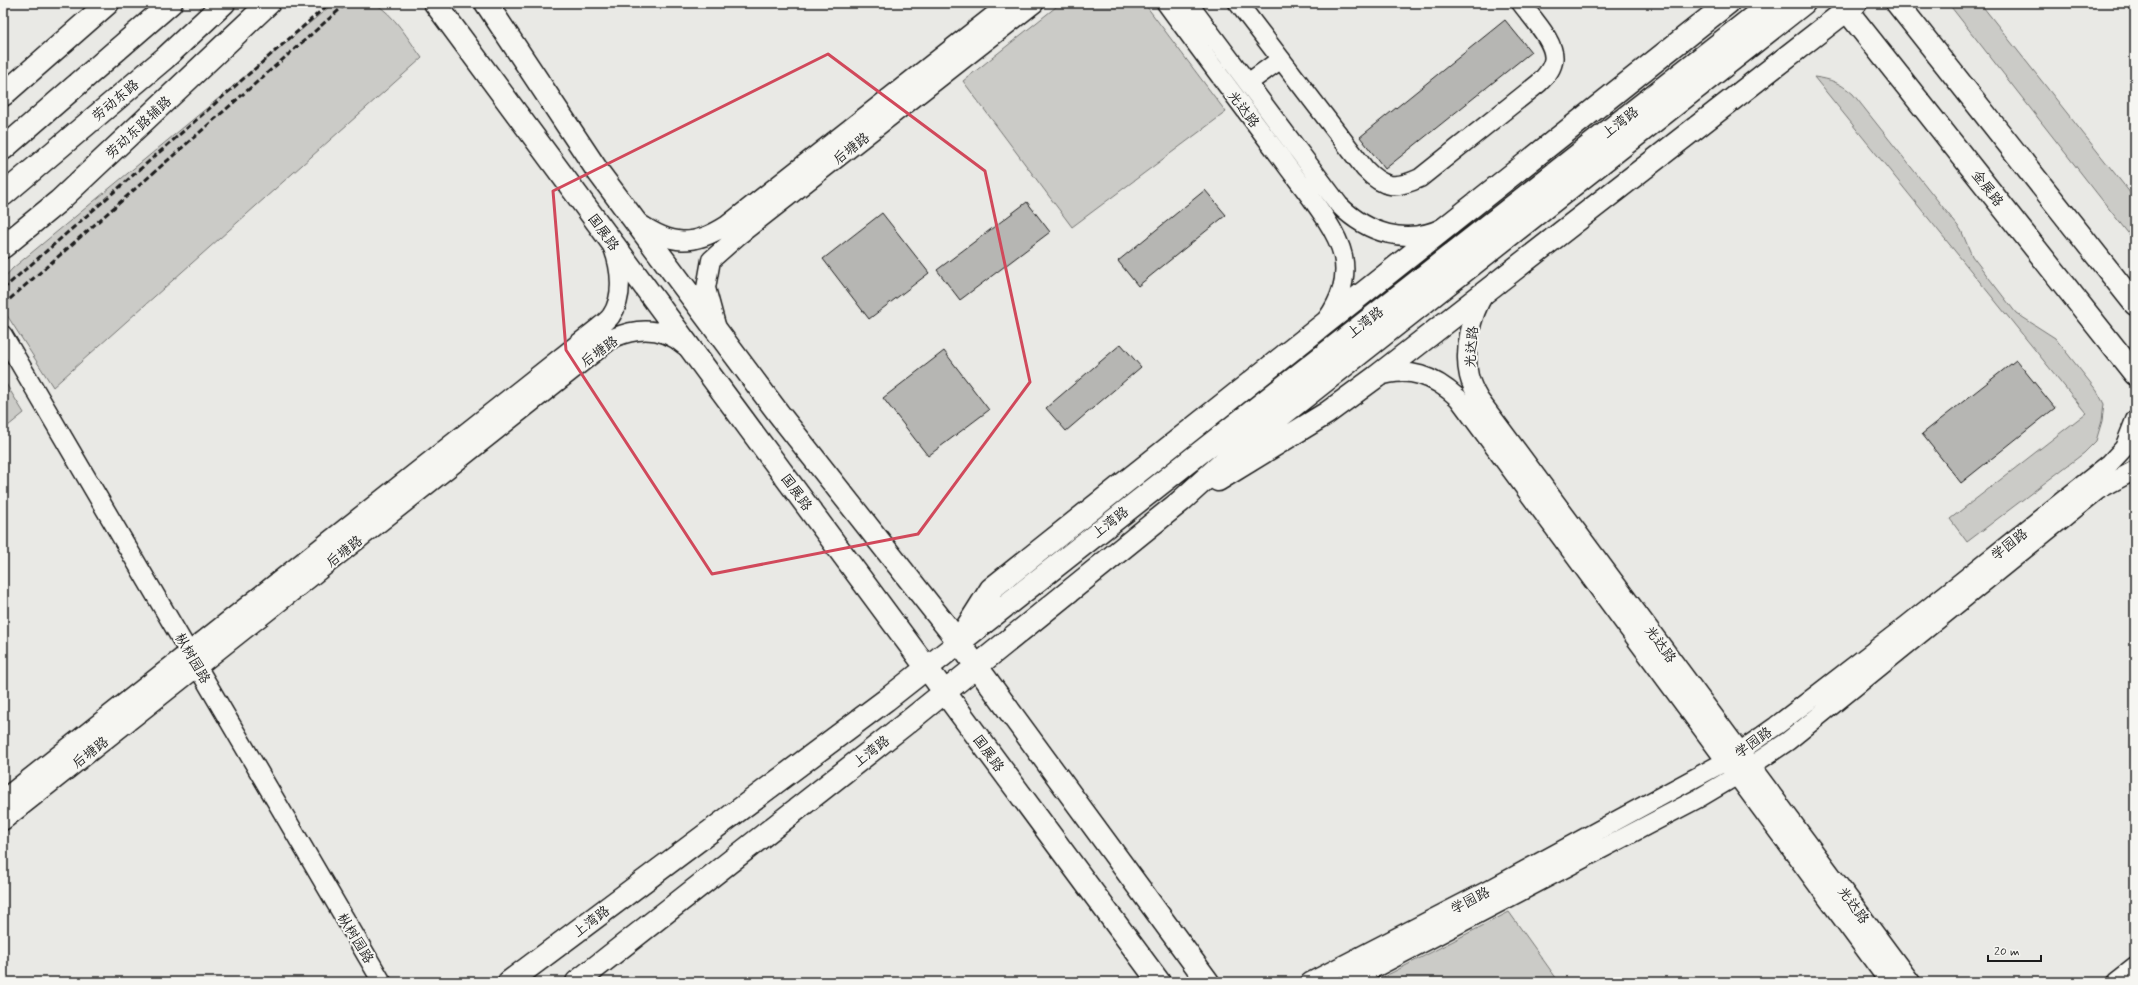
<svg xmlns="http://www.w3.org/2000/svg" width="2138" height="985" font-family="Mynerve,'LXGW WenKai TC',sans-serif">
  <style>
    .green { fill: #cbcbc7; stroke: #747472 }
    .building { fill: #b6b6b3; stroke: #1c1c1c }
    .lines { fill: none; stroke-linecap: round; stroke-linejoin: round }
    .minor-casing { stroke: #1c1c1c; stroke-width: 21 }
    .major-casing { stroke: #1c1c1c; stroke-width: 25 }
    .highway-casing { stroke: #1c1c1c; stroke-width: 25 }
    .minor { stroke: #f6f6f2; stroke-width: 18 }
    .major { stroke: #f6f6f2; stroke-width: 22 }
    .highway { stroke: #f6f6f2; stroke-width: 22 }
    .rail { stroke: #1c1c1c; stroke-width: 3; stroke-dasharray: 6 3; stroke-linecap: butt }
    .marked { fill: none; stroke: #d1495b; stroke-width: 3; stroke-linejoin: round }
    .labels { text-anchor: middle; stroke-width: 4; stroke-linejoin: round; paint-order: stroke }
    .street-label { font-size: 14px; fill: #1c1c1c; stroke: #f6f6f2 }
  </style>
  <rect width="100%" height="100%" fill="#e9e9e5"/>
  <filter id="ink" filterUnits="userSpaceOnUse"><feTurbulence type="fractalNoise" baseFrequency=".025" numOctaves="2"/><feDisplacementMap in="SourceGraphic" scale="8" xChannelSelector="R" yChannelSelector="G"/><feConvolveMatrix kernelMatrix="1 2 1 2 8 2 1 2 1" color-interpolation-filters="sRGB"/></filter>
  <g filter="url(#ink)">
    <!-- green -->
    <path class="green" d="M334,3H374C395,15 408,39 422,58L53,387L3,309V279L13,268Z
      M1061,3H1144L1226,112L1072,227L963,81Z
      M1948,3H1980L2135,199V242Z
      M1814,77C1831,79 1840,83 1853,94L1961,230L1972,256L2016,313L2055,338L2097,391L2104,404L2102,421L2096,441L2084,453L1967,542L1950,519L2086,413Z
      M3,379L24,413L3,430Z
      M1509,912L1559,982H1374Z"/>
    <!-- building -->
    <path class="building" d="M1505,20L1531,52L1385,169L1360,137Z
      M1205,190L1226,215L1138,286L1118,261Z
      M1027,202L1050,232L960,300L937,270Z
      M882,213L929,273L869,319L823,259Z
      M1121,344L1141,367L1066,431L1046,408Z
      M944,351L989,410L928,456L883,398Z
      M2016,360L2055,408L1961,483L1922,434Z"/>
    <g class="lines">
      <!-- minor casing -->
      <g class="minor-casing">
        <path id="minor" d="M1166,3C1204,55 1243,107 1282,159C1301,186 1336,225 1343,256C1348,280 1340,300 1327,319
          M1188,3L1339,205C1367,233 1406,246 1444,227
          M1238,3L1365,169C1384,189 1396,189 1420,178L1539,83C1545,77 1551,71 1553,62C1558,44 1531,17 1521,3
          M1248,83L1281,59
          M639,223C671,245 693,247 727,225L1009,3
          M1485,293C1471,315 1463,350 1469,376C1471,384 1475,392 1479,399L1911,982
          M716,325L706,288L711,260L738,236L1035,3
          M3,335L382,982
          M1377,377C1409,366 1434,376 1458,398L1889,982
          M3,799L599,327C603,324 608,320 611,316C624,297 621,269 613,248
          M3,821L613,338C638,327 664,327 685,346
          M1310,982L1494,887L1726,761L1776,726L1907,625L2110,463L2124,448L2135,420
          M1348,982L1699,798L1736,776L1788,741L2098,490L2135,470
          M2116,982L2135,967"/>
      </g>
      <!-- major casing -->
      <g class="major-casing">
        <path id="major" d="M435,3L1159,982
          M486,3L599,173L779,414L958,641L1208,982
          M1841,3L2135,374
          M1897,3L2135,304
          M3,95L108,3
          M3,247L59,201L269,3
          M1218,480L1327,413L1376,377L1856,3
          M967,627L991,589L1728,3
          M509,982L886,700L1771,3
          M577,982L904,725L1181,501L1236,451L1804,3"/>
      </g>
      <!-- highway casing -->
      <g class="highway-casing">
        <path id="highway" d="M3,149L171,3
          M3,195L165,58L224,3"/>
      </g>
      <!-- minor -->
      <use href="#minor" class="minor"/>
      <!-- major -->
      <use href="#major" class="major"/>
      <!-- highway -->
      <use href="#highway" class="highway"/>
      <!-- rail -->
      <path class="rail" d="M3,289L330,3
        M3,305L347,3"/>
    </g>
  </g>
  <!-- marked area -->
  <path class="marked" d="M828,54L985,171L1030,382L918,534L712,574L566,350L553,191Z"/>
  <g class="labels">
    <!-- street labels -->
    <g class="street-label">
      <text transform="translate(115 100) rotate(-40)" y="5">劳动东路</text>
      <text transform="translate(1244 109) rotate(53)" y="5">光达路</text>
      <text transform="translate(1620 122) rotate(-38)" y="5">上湾路</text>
      <text transform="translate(138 127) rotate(-43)" y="5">劳动东路辅路</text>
      <text transform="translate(851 148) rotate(-38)" y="5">后塘路</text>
      <text transform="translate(1988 188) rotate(52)" y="5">金展路</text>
      <text transform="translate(604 232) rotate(54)" y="5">国展路</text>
      <text transform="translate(1365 322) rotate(-38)" y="5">上湾路</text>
      <text transform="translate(1471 347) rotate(-86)" y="5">光达路</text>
      <text transform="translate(599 351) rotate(-35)" y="5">后塘路</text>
      <text transform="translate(797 492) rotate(54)" y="5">国展路</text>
      <text transform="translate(1110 522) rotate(-38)" y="5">上湾路</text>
      <text transform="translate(2009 544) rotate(-38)" y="5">学园路</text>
      <text transform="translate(344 551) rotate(-38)" y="5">后塘路</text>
      <text transform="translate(1661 644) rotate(54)" y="5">光达路</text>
      <text transform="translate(193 658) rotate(60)" y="5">枞树园路</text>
      <text transform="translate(1753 742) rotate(-35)" y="5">学园路</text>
      <text transform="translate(871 751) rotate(-38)" y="5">上湾路</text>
      <text transform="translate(90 752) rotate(-38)" y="5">后塘路</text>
      <text transform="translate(989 753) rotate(54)" y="5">国展路</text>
      <text transform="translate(1470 900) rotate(-27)" y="5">学园路</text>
      <text transform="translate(1854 905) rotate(54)" y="5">光达路</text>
      <text transform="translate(591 921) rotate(-37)" y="5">上湾路</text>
      <text transform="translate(356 938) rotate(59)" y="5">枞树园路</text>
    </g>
  </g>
  <!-- margin -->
  <rect width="2138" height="985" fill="none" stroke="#f6f6f2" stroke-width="16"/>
  <rect x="8" y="8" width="2122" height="969" fill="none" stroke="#1c1c1c" stroke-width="1.5" filter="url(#ink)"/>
  <!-- scale -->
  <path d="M1988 955v6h53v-6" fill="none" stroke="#1c1c1c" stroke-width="2"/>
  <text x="1994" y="955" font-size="12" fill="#1c1c1c" stroke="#f6f6f2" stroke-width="3" paint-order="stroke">20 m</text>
</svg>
